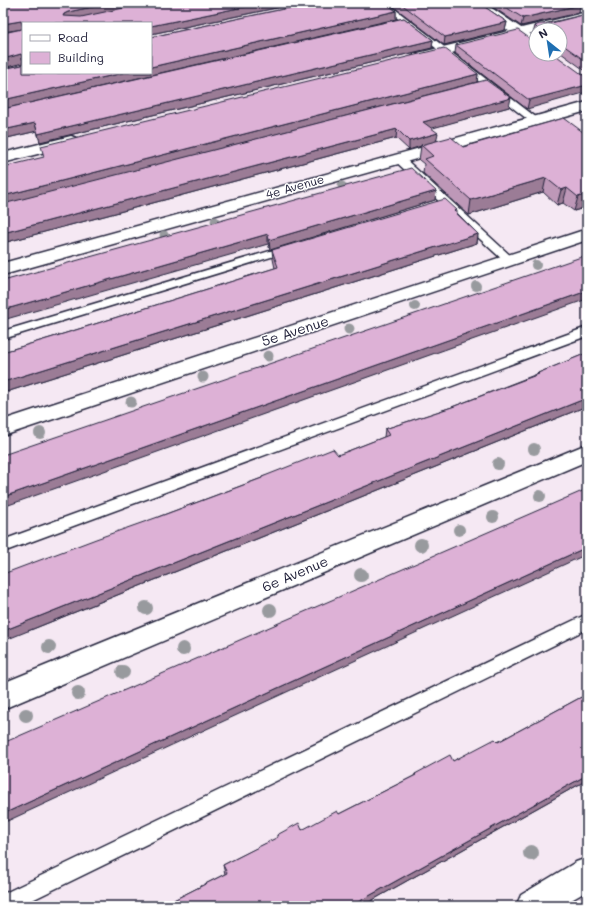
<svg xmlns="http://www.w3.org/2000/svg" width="590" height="909" font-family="Mali,sans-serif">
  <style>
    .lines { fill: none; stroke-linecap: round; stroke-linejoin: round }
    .lane-casing { stroke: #22223b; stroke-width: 3 }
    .street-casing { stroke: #22223b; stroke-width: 3 }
    .secondary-casing { stroke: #22223b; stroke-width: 3 }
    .lane { fill: #fff; fill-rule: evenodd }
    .street { fill: #fff; fill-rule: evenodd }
    .secondary { fill: #fff; fill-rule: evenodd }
    .tree { fill: #989a9e }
    .wall { fill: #be98b8; stroke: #22223b }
    .shaded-wall { fill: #9b7c96; stroke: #22223b }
    .building { fill: #ddb1d6; stroke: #22223b }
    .labels { text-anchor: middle; stroke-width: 3; stroke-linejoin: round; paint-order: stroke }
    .far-street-label { font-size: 12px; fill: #22223b; stroke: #fff }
    .street-label { font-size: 14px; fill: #22223b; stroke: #fff }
  </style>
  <rect width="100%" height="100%" fill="#f5e8f3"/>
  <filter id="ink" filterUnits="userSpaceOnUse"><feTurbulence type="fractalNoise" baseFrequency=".025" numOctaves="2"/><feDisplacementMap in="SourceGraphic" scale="8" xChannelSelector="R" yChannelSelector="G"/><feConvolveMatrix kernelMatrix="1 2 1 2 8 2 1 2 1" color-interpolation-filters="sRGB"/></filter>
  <g filter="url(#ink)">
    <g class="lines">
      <!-- lane casing -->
      <g class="lane-casing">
        <path id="lane" d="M378,3H387L537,118L539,120L537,122H531Z
          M566,3H575L587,10V16Z
          M398,155L402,156L513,258L515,260L513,262H505L394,160L393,158Z
          M290,245L294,246L296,248L294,250L3,339V331Z
          M587,327V336L3,552V540Z
          M587,614V629L20,906H3V894Z"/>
      </g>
      <!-- street casing -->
      <g class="street-casing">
        <path id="street" d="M3,3H16L14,6L3,8Z
          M587,12V20L546,30H536V32L419,61L414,60L412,57L414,54Z
          M587,102V111L3,275V263Z
          M71,136L76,138L79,141L76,144L3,163V153Z
          M587,229V240L3,436V420Z
          M587,444V461L3,709V683Z"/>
      </g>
      <!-- secondary casing -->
      <g class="secondary-casing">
        <path id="secondary" d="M470,3H484L536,38V48L531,47Z
          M587,858V891L561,906H516L521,895L576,862Z"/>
      </g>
      <!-- lane -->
      <use href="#lane" class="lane"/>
      <!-- street -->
      <use href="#street" class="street"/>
      <!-- secondary -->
      <use href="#secondary" class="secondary"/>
    </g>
    <!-- trees -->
    <g class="tree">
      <circle cx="342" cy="186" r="4.5"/>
      <circle cx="215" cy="221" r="4.5"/>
      <circle cx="164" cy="235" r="4.5"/>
      <circle cx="536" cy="265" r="5"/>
      <circle cx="476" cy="286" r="5"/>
      <circle cx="415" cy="306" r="5"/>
      <circle cx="349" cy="329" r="5.5"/>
      <circle cx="268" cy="356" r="5.5"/>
      <circle cx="203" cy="377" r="5.5"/>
      <circle cx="131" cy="402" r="5.5"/>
      <circle cx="40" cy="433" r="6"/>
      <circle cx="534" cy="449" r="6"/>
      <circle cx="498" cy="464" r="6"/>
      <circle cx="540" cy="496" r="6"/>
      <circle cx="493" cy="517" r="6"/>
      <circle cx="459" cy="530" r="6"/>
      <circle cx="421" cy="545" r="7"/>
      <circle cx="361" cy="575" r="7"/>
      <circle cx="146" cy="608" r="7"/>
      <circle cx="270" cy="610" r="7"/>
      <circle cx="49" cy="647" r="7"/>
      <circle cx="183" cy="649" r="7"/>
      <circle cx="123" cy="672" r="7"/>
      <circle cx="78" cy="693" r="7"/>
      <circle cx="26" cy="715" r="7"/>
      <circle cx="531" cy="853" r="8"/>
    </g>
    <!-- wall -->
    <path class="wall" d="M21,3H300L151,34V23H23V73H151V37L312,3H386L396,11V19L64,95L404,18L433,40L432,48L40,142L37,131L3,139V69L22,65V63L3,68V33L22,29L3,32V6Z
      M389,3H479L507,22L505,30L444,45Z
      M487,3H578L579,13L521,26Z
      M578,3H587V8Z
      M587,14V72L561,53H560V30H536V37L533,34L535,26Z
      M532,40L554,54L527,109L455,53L456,45Z
      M478,74L477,82L509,107L431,128L437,141L463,147L587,135V207L574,211L563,203L557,205L543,192L469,215L423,173L424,164L419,160L421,146L409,150L396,138L3,243V167Z
      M436,191L435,200L270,250L268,244L3,281Z
      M457,210V213L478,234L477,243L3,393V352L50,338L275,268L273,259L272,250Z
      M587,353V406L28,631L158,517L262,478V477L338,455L384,437L385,429L452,407L537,374L538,373Z
      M587,694V780L362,906H162L225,874L223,865L277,838V835L302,830L339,814L414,776L415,774L453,761L498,742Z"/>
    <!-- shaded-wall -->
    <path class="shaded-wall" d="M111,3H149L70,20L63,16L64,14L68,12Z
      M263,3H300L151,34V26Z
      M580,5L579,13L521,26L523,18Z
      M396,11V19L3,109V100L123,73H151V67Z
      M21,21L23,29L3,32V24Z
      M507,22L505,30L444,45L445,37Z
      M433,40L432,48L40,142L38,134Z
      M21,54L23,63L3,68V59Z
      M478,74L477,82L3,205V196Z
      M587,85V92L527,109L529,100Z
      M511,98L509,107L422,131L423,122Z
      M35,123L37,131L3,139V130Z
      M397,129L396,138L3,243V233Z
      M438,133L436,142L421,145V146L409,150V141Z
      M546,178L543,192L469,215L471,200Z
      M567,188L563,203L557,205L561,190Z
      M436,191L435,200L270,250L269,240Z
      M587,194V207L574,211L578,197Z
      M268,234V244L3,320V310Z
      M478,234L477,243L3,393V382Z
      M587,291V299L3,507V497Z
      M587,398V406L3,641V631Z
      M587,547V554L304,684L3,823V814L304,676Z
      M587,775V780L362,906H351Z"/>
    <!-- building -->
    <path class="building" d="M21,3H111L68,12L64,14L63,16L81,17L147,3H263L151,26V23H23V73H123L3,100V69L22,65L23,56L21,54L3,59V33L22,29L23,22L21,21L3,24V6Z
      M312,3H386L396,11L151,67V37Z
      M400,3H479L507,22L445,37Z
      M499,3H578L580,5L523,18Z
      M587,14V62L563,45H560V30H539L535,26L539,24H547Z
      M404,18L433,40L38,134L35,123L3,130V109Z
      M518,30L532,40L536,41V54H554L583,75L587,76V85L529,100L456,45Z
      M444,48L478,74L3,196V167L44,157L41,146Z
      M486,80L511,98L423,122L438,133L409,141L397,129L3,233V204Z
      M564,118L587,135V194L578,197L567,188L561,190L546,178L471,200L425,159L433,156L421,145L451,137L463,147Z
      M411,168L436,191L269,240L268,234L3,310V281Z
      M445,199L457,210L454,211L478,234L3,382V352L50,338L278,267L272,250Z
      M587,255V291L3,497V455Z
      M587,353V398L3,631V574L96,539L158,517L262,478V477L333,449L338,455L389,435L385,429L452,407L539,374L538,373Z
      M587,489V547L304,676L3,814V743Z
      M587,694V775L351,906H162L227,873L223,865L278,837L277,835L299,823L302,830L337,811L339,814L416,775L415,774L450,755L453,761L495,739L498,742Z"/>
  </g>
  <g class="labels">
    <!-- far-street labels -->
    <g class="far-street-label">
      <text transform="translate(295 187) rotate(-16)" y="4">4e Avenue</text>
    </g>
    <!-- street labels -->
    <g class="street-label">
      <text transform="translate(295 331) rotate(-18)" y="5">5e Avenue</text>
      <text transform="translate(295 574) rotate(-23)" y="5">6e Avenue</text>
    </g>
  </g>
  <!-- margin -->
  <rect width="590" height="909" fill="none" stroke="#fff" stroke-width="16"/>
  <rect x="8" y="8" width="574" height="893" fill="none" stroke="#22223b" stroke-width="1.5" filter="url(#ink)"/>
  <!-- legend -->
  <rect x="22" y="22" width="130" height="52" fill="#ffffff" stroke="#a7a7b1"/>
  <rect x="30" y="35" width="20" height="6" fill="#ffffff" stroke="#a7a7b1"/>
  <text x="58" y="42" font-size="12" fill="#22223b">Road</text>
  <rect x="30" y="52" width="20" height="12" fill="#ddb1d6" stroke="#a7a7b1"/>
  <text x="58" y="62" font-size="12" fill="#22223b">Building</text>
  <!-- north arrow -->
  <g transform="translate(548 42) rotate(330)"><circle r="19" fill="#ffffff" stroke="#a7a7b1"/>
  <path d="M0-3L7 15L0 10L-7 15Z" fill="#1f6fb2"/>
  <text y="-6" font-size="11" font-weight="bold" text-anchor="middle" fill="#22223b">N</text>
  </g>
</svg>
